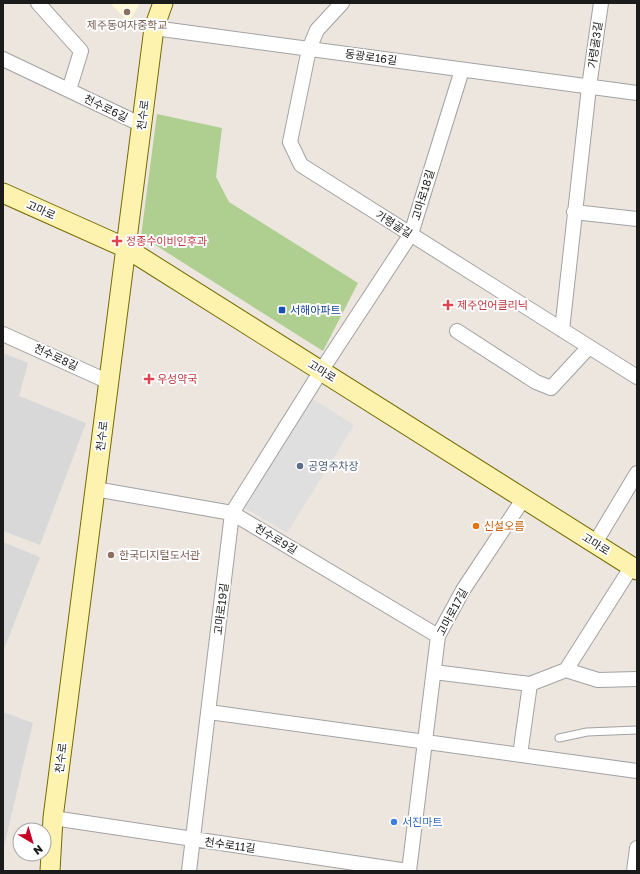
<svg xmlns="http://www.w3.org/2000/svg" width="640" height="874" font-family="'Golos Text','Noto Sans KR',sans-serif">
  <style>
    .residential { fill: #d9d8d8 }
    .education { fill: #fff8d7 }
    .forest { fill: #afcf91 }
    .parking { fill: #dfdfdf }
    .lines { fill: none; stroke-linecap: round; stroke-linejoin: round }
    .lane-casing { stroke: #a2a2a2; stroke-width: 9 }
    .street-casing { stroke: #a2a2a2; stroke-width: 16 }
    .secondary-casing { stroke: #746b00; stroke-width: 21 }
    .lane { stroke: #fff; stroke-width: 7 }
    .street { stroke: #fff; stroke-width: 14 }
    .secondary { stroke: #fdf2ae; stroke-width: 19 }
    .education-dot { fill: #8d6e63; stroke: #fff; stroke-width: 1.5 }
    .health-dot { fill: #e0444e; stroke: #fff; stroke-width: 1.5 }
    .transit-dot { fill: #1a4fb4; stroke: #fff; stroke-width: 1.5 }
    .service-dot { fill: #5c6f8a; stroke: #fff; stroke-width: 1.5 }
    .food-dot { fill: #e8710a; stroke: #fff; stroke-width: 1.5 }
    .shop-dot { fill: #3f7fe0; stroke: #fff; stroke-width: 1.5 }
    .labels { text-anchor: middle; stroke-width: 4; stroke-linejoin: round; paint-order: stroke }
    .education-label { font-size: 11px; fill: #785e54; stroke: #fff }
    .street-label { font-size: 11px; fill: #1b1b1b; stroke: #fff }
    .health-label { font-size: 11px; fill: #be3a42; stroke: #fff; text-anchor: start }
    .transit-label { font-size: 11px; fill: #164399; stroke: #fff; text-anchor: start }
    .service-label { font-size: 11px; fill: #4e5e75; stroke: #fff; text-anchor: start }
    .food-label { font-size: 11px; fill: #c56008; stroke: #fff; text-anchor: start }
    .shop-label { font-size: 11px; fill: #366cbe; stroke: #fff; text-anchor: start }
  </style>
  <rect width="100%" height="100%" fill="#ede6df"/>
  <!-- residential -->
  <path class="residential" d="M3,353L28,363L19,396L86,423L40,545L3,531Z
    M3,542L40,557L3,652Z
    M3,712L33,723L3,851Z"/>
  <!-- education -->
  <path class="education" d="M110,3H140L129,22Z"/>
  <!-- forest -->
  <path class="forest" d="M157,114L222,128L216,177L229,202L358,283L323,351L141,236Z"/>
  <!-- parking -->
  <path class="parking" d="M313,399L354,425L287,533L245,508Z"/>
  <g class="lines">
    <!-- lane casing -->
    <g class="lane-casing">
      <path id="lane" d="M559,738L587,732L637,730"/>
    </g>
    <!-- street casing -->
    <g class="street-casing">
      <path id="street" d="M38,3L81,51L69,90
        M342,3L317,30L309,49L290,142L301,165L637,377
        M154,28L637,93
        M3,59L142,125
        M574,212L637,219
        M562,330L589,87L601,3
        M457,331L536,382L551,388L589,347
        M3,334L109,382
        M95,489L232,513L438,636
        M595,543L637,473
        M566,670L598,680L637,679
        M434,672L530,684L566,670L632,566
        M209,712L637,771
        M520,755L530,684
        M53,818L408,871
        M189,871L232,513L321,371L411,234L462,70
        M409,871L438,636L463,590L524,498
        M634,871L637,848"/>
    </g>
    <!-- secondary casing -->
    <g class="secondary-casing">
      <path id="secondary" d="M3,193L126,248L637,570
        M50,871L53,818L154,28L163,3"/>
    </g>
    <!-- lane -->
    <use href="#lane" class="lane"/>
    <!-- street -->
    <use href="#street" class="street"/>
    <!-- secondary -->
    <use href="#secondary" class="secondary"/>
  </g>
  <!-- markers -->
  <g class="education-dot">
    <circle cx="127" cy="12" r="4"/>
    <circle cx="111" cy="555" r="4"/>
  </g>
  <g class="health-dot">
    <path d="M115 235h4v4h4v4h-4v4h-4v-4h-4v-4h4z"/>
    <path d="M446 299h4v4h4v4h-4v4h-4v-4h-4v-4h4z"/>
    <path d="M147 373h4v4h4v4h-4v4h-4v-4h-4v-4h4z"/>
  </g>
  <rect class="transit-dot" x="278" y="306" width="8" height="8" rx="2"/>
  <circle class="service-dot" cx="300" cy="466" r="4"/>
  <circle class="food-dot" cx="476" cy="526" r="4"/>
  <circle class="shop-dot" cx="394" cy="822" r="4"/>
  <g class="labels">
    <!-- education labels -->
    <g class="education-label">
      <text x="127" y="29">제주동여자중학교</text>
      <text x="119" y="559" text-anchor="start">한국디지털도서관</text>
    </g>
    <!-- street labels -->
    <g class="street-label">
      <text transform="translate(595 45) rotate(-82)" y="4">가령골3길</text>
      <text transform="translate(371 57) rotate(8)" y="4">동광로16길</text>
      <text transform="translate(106 108) rotate(26)" y="4">천수로6길</text>
      <text transform="translate(143 115) rotate(-83)" y="4">천수로</text>
      <text transform="translate(423 195) rotate(-73)" y="4">고마로18길</text>
      <text transform="translate(41 210) rotate(24)" y="4">고마로</text>
      <text transform="translate(394 224) rotate(32)" y="4">가령골길</text>
      <text transform="translate(56 357) rotate(25)" y="4">천수로8길</text>
      <text transform="translate(322 371) rotate(32)" y="4">고마로</text>
      <text transform="translate(102 436) rotate(-83)" y="4">천수로</text>
      <text transform="translate(276 539) rotate(31)" y="4">천수로9길</text>
      <text transform="translate(596 544) rotate(32)" y="4">고마로</text>
      <text transform="translate(221 609) rotate(-83)" y="4">고마로19길</text>
      <text transform="translate(452 612) rotate(-62)" y="4">고마로17길</text>
      <text transform="translate(61 758) rotate(-83)" y="4">천수로</text>
      <text transform="translate(230 845) rotate(8)" y="4">천수로11길</text>
    </g>
    <!-- health labels -->
    <g class="health-label">
      <text x="126" y="245">정종수이비인후과</text>
      <text x="457" y="309">제주언어클리닉</text>
      <text x="157" y="383">우성약국</text>
    </g>
    <!-- transit labels -->
    <g class="transit-label">
      <text x="290" y="314">서해아파트</text>
    </g>
    <!-- service labels -->
    <g class="service-label">
      <text x="308" y="470">공영주차장</text>
    </g>
    <!-- food labels -->
    <g class="food-label">
      <text x="484" y="530">신설오름</text>
    </g>
    <!-- shop labels -->
    <g class="shop-label">
      <text x="402" y="826">서진마트</text>
    </g>
  </g>
  <!-- border -->
  <rect width="640" height="874" fill="none" stroke="#1b1b1b" stroke-width="8"/>
  <!-- north arrow -->
  <g transform="translate(32 842) rotate(142)"><circle r="19" fill="#ffffff" stroke="#a4a4a4"/>
  <path d="M0-3L7 15L0 10L-7 15Z" fill="#c60024"/>
  <text y="-6" font-size="11" font-weight="bold" text-anchor="middle" fill="#1b1b1b">N</text>
  </g>
</svg>
